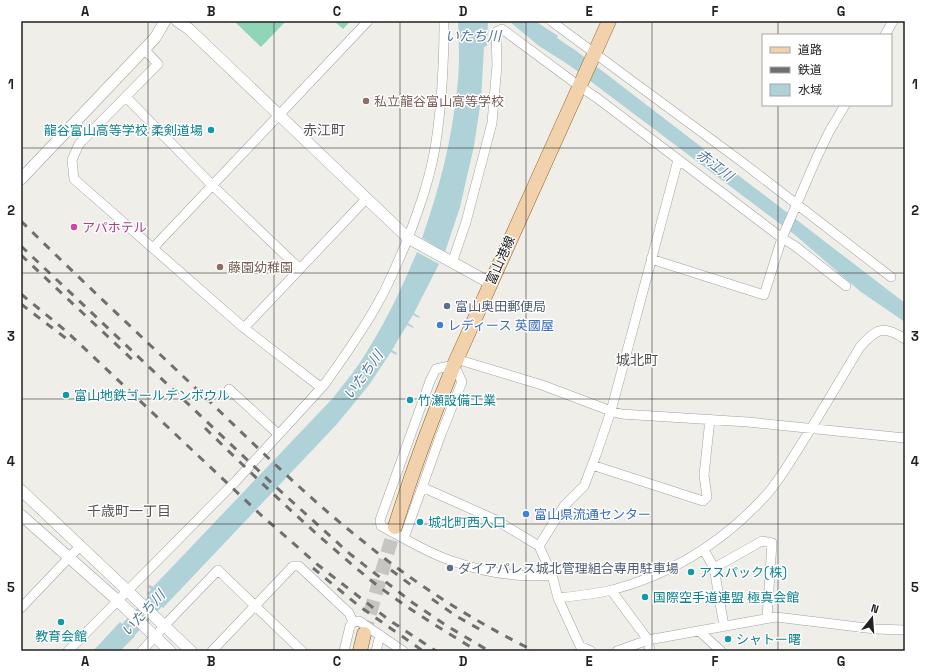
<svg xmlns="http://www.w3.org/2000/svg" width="926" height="672" font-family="'Space Grotesk','Noto Sans JP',sans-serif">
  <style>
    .pitch { fill: #91d5b8 }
    .water { fill: #afd1d8 }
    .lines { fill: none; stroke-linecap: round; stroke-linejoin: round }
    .river { stroke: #afd1d8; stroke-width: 17 }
    .primary-tunnel { stroke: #c7c5c1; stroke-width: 14; stroke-dasharray: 14 7; stroke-linecap: butt }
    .minor-casing { stroke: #a2a2a2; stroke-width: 10 }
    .tertiary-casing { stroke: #a2a2a2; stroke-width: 12 }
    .primary-casing { stroke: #8c5f12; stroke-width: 15 }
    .minor { stroke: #fff; stroke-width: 9 }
    .tertiary { stroke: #fff; stroke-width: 11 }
    .primary { stroke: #f2d1ad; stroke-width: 14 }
    .rail { stroke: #6f6f6f; stroke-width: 3; stroke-dasharray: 8 8; stroke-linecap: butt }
    .grid { fill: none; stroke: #212121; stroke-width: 1; stroke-opacity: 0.55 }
    .education-dot { fill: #8d6e63; stroke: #fff; stroke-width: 1.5 }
    .culture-dot { fill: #0f9aa8; stroke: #fff; stroke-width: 1.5 }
    .hotel-dot { fill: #d1479c; stroke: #fff; stroke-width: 1.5 }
    .service-dot { fill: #5c6f8a; stroke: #fff; stroke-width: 1.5 }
    .shop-dot { fill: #3f7fe0; stroke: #fff; stroke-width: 1.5 }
    .labels { text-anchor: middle; stroke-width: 3; stroke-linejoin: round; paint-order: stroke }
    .education-label { font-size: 13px; fill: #785e54; stroke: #fff; text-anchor: start }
    .culture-label { font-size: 13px; fill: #0d838f; stroke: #fff; text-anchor: start }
    .hotel-label { font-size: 13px; fill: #b23c85; stroke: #fff; text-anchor: start }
    .street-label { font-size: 13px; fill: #212121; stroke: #fff }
    .service-label { font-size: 13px; fill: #4e5e75; stroke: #fff; text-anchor: start }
    .shop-label { font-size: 13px; fill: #366cbe; stroke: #fff; text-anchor: start }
    .water-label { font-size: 14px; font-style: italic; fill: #517797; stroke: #fff }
    .neighbourhood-label { font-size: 14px; fill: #545454; stroke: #fff }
    .neatline { fill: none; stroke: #212121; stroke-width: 1.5 }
    .grid-label { font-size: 13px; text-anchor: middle; font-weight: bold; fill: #212121 }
  </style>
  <rect width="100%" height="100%" fill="#f0eee9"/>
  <!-- pitch -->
  <path class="pitch" d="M234,21H286L261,47Z
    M334,21H351L343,29Z"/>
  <!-- water -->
  <path class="water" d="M458,21H488L487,46L484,47L481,100L474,146L460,207L445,252L422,238C439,190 452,140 457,89C460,67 459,43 458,21Z
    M509,21H535L558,36L557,38L575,50L905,303V322L861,292L795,235L569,65L539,46Z
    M417,252L439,264L414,313L420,317L419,318L413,315L408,323L414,327L413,328L407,325L392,350L397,353L396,355L391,352L369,385L337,424L163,608L147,593L151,590L148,586L150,585L153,587L333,398C346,381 359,366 369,348C388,318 403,285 417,252Z
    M120,622L135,636L120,651H93Z"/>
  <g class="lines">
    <!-- river -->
    <path class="river" d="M108,651L171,585"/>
    <!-- primary-tunnel -->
    <path class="primary-tunnel" d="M364,634L395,527"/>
    <!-- minor casing -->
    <g class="minor-casing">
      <path id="minor" d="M551,21L742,162L891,277
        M885,35L893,21
        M144,49L158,64L79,144L72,160L74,179L244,328L319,386L324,385C343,358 363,331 379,301C390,282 398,261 407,241C419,209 431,176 436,142C442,102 444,61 444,21
        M126,97L213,186L300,269
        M153,248L368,21
        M651,259L764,295L782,238L817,157L829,132L845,105
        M452,263L466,222L492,123L497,65L496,32L502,29L579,86L597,98L782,238L795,246L846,286
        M244,328L366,199
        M456,359L542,385L611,411L621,414L748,422L905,438
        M229,389L278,434
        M592,465L703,501L707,497L704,475L710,419
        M422,487L496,520L539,546L552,575L558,598L580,646L591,651
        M404,538L440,437L462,382L454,365L436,369L430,381L380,520L381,526C404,538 427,553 452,561C483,572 519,578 552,575
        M539,546L564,506L584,486L596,455L611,411L678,160
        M704,550L714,568L724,626
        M714,568L762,541L772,543L767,618
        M611,590L648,640L650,651
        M558,598C576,596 595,594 612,590C673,574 726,540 768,493C780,479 790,462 800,446C821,413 840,380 860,347C877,328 883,325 905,339
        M21,608L80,546
        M353,622L359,621L403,651
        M699,631L721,651
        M68,651L236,481L324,385
        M142,651L164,626L218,570L302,651
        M212,651L293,566H299L349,613L353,622L350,626L344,651
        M376,651L380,635
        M617,651L648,640L776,617L875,629L905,630"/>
    </g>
    <!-- tertiary casing -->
    <g class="tertiary-casing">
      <path id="tertiary" d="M177,21L189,29L408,238L490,283
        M21,179L155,38L165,21
        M21,490L191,651
        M21,515L117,600L170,651"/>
    </g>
    <!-- primary casing -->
    <g class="primary-casing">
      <path id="primary" d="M395,527C412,472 432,418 454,365L609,21
        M360,651L364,634"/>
    </g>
    <!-- minor -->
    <use href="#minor" class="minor"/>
    <!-- tertiary -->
    <use href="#tertiary" class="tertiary"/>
    <!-- primary -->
    <use href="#primary" class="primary"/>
    <!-- rail -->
    <path class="rail" d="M21,221C82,281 145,340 207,399C258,448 308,498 364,542C416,585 474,621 534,651
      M21,246L276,487L350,554L413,603L447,626L489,651
      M21,255L136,363
      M21,294L66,331L261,515L318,565L389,620L436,651
      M21,304L72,343
      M205,428C259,481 314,534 373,582C406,608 442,629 477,651
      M313,568L359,606L423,651
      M391,570L415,588
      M432,599L456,616L481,630"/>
  </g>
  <!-- grid -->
  <path class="grid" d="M148,21V651M274,21V651M400,21V651M526,21V651M652,21V651M778,21V35M778,105V651M21,148H905M21,273H905M21,399H905M21,524H905"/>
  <!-- markers -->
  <g class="education-dot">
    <circle cx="366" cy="101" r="4"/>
    <circle cx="220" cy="267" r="4"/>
  </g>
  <g class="culture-dot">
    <circle cx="211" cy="130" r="4"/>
    <circle cx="66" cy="395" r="4"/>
    <circle cx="410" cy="400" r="4"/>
    <circle cx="420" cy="522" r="4"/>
    <circle cx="691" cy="572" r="4"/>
    <circle cx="645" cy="597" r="4"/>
    <circle cx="61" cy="622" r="4"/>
    <circle cx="728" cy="639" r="4"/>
  </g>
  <circle class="hotel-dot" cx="74" cy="227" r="4"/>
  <g class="service-dot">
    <circle cx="447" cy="306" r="4"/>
    <circle cx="450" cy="568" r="4"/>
  </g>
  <g class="shop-dot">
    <circle cx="440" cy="325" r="4"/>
    <circle cx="526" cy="514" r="4"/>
  </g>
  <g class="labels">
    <!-- education labels -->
    <g class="education-label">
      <text x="374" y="106">私立龍谷富山高等学校</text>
      <text x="228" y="272">藤園幼稚園</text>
    </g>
    <!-- culture labels -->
    <g class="culture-label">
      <text x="203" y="135" text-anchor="end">龍谷富山高等学校 柔剣道場</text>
      <text x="74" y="400">富山地鉄ゴールデンボウル</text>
      <text x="418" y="405">竹瀬設備工業</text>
      <text x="428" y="527">城北町西入口</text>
      <text x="699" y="577">アスパック(株)</text>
      <text x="653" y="602">国際空手道連盟 極真会館</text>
      <text x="61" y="641" text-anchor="middle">教育会館</text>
      <text x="736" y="644">シャトー曙</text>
    </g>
    <!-- hotel labels -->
    <g class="hotel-label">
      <text x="82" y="232">アパホテル</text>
    </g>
    <!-- street labels -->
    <g class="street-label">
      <text transform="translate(500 260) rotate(-66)" y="5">富山港線</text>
    </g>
    <!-- service labels -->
    <g class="service-label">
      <text x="455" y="311">富山奥田郵便局</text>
      <text x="458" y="573">ダイアパレス城北管理組合専用駐車場</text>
    </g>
    <!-- shop labels -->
    <g class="shop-label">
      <text x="448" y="330">レディース 英國屋</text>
      <text x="534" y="519">富山県流通センター</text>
    </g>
    <!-- water labels -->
    <g class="water-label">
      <text x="473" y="41">いたち川</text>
      <text transform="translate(715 165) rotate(37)" y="5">赤江川</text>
      <text transform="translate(363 375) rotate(-54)" y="5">いたち川</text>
      <text transform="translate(143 613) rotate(-47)" y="5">いたち川</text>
    </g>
    <!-- neighbourhood labels -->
    <g class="neighbourhood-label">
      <text x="324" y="135">赤江町</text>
      <text x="637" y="365">城北町</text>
      <text x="129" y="516">千歳町一丁目</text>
    </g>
  </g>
  <!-- border -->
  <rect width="926" height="672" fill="none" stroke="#ffffff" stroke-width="44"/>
  <!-- legend -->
  <rect x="762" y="34" width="130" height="72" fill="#ffffff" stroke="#a6a6a6"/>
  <rect x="770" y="47" width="20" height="6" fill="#f2d1ad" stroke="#a6a6a6"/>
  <text x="798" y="54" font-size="12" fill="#212121">道路</text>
  <rect x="770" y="67" width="20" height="6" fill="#6f6f6f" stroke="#a6a6a6"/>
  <text x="798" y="74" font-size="12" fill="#212121">鉄道</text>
  <rect x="770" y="84" width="20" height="12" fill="#afd1d8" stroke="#a6a6a6"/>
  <text x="798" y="94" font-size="12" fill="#212121">水域</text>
  <!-- north arrow -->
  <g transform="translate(872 618) rotate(17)" stroke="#ffffff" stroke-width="3" paint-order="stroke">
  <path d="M0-3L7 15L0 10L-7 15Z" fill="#212121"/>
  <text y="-6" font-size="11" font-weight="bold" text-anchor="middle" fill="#212121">N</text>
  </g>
  <rect x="22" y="22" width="882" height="628" class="neatline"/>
  <g class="grid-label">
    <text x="85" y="16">A</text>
    <text x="211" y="16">B</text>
    <text x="337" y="16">C</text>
    <text x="463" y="16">D</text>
    <text x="589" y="16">E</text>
    <text x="715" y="16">F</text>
    <text x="841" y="16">G</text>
    <text x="11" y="89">1</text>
    <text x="915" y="89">1</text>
    <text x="11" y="215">2</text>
    <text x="915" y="215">2</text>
    <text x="11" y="341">3</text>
    <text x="915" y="341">3</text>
    <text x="11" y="466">4</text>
    <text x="915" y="466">4</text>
    <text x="11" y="592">5</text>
    <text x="915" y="592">5</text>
    <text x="85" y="666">A</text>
    <text x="211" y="666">B</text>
    <text x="337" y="666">C</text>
    <text x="463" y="666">D</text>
    <text x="589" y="666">E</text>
    <text x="715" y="666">F</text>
    <text x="841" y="666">G</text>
  </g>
</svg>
